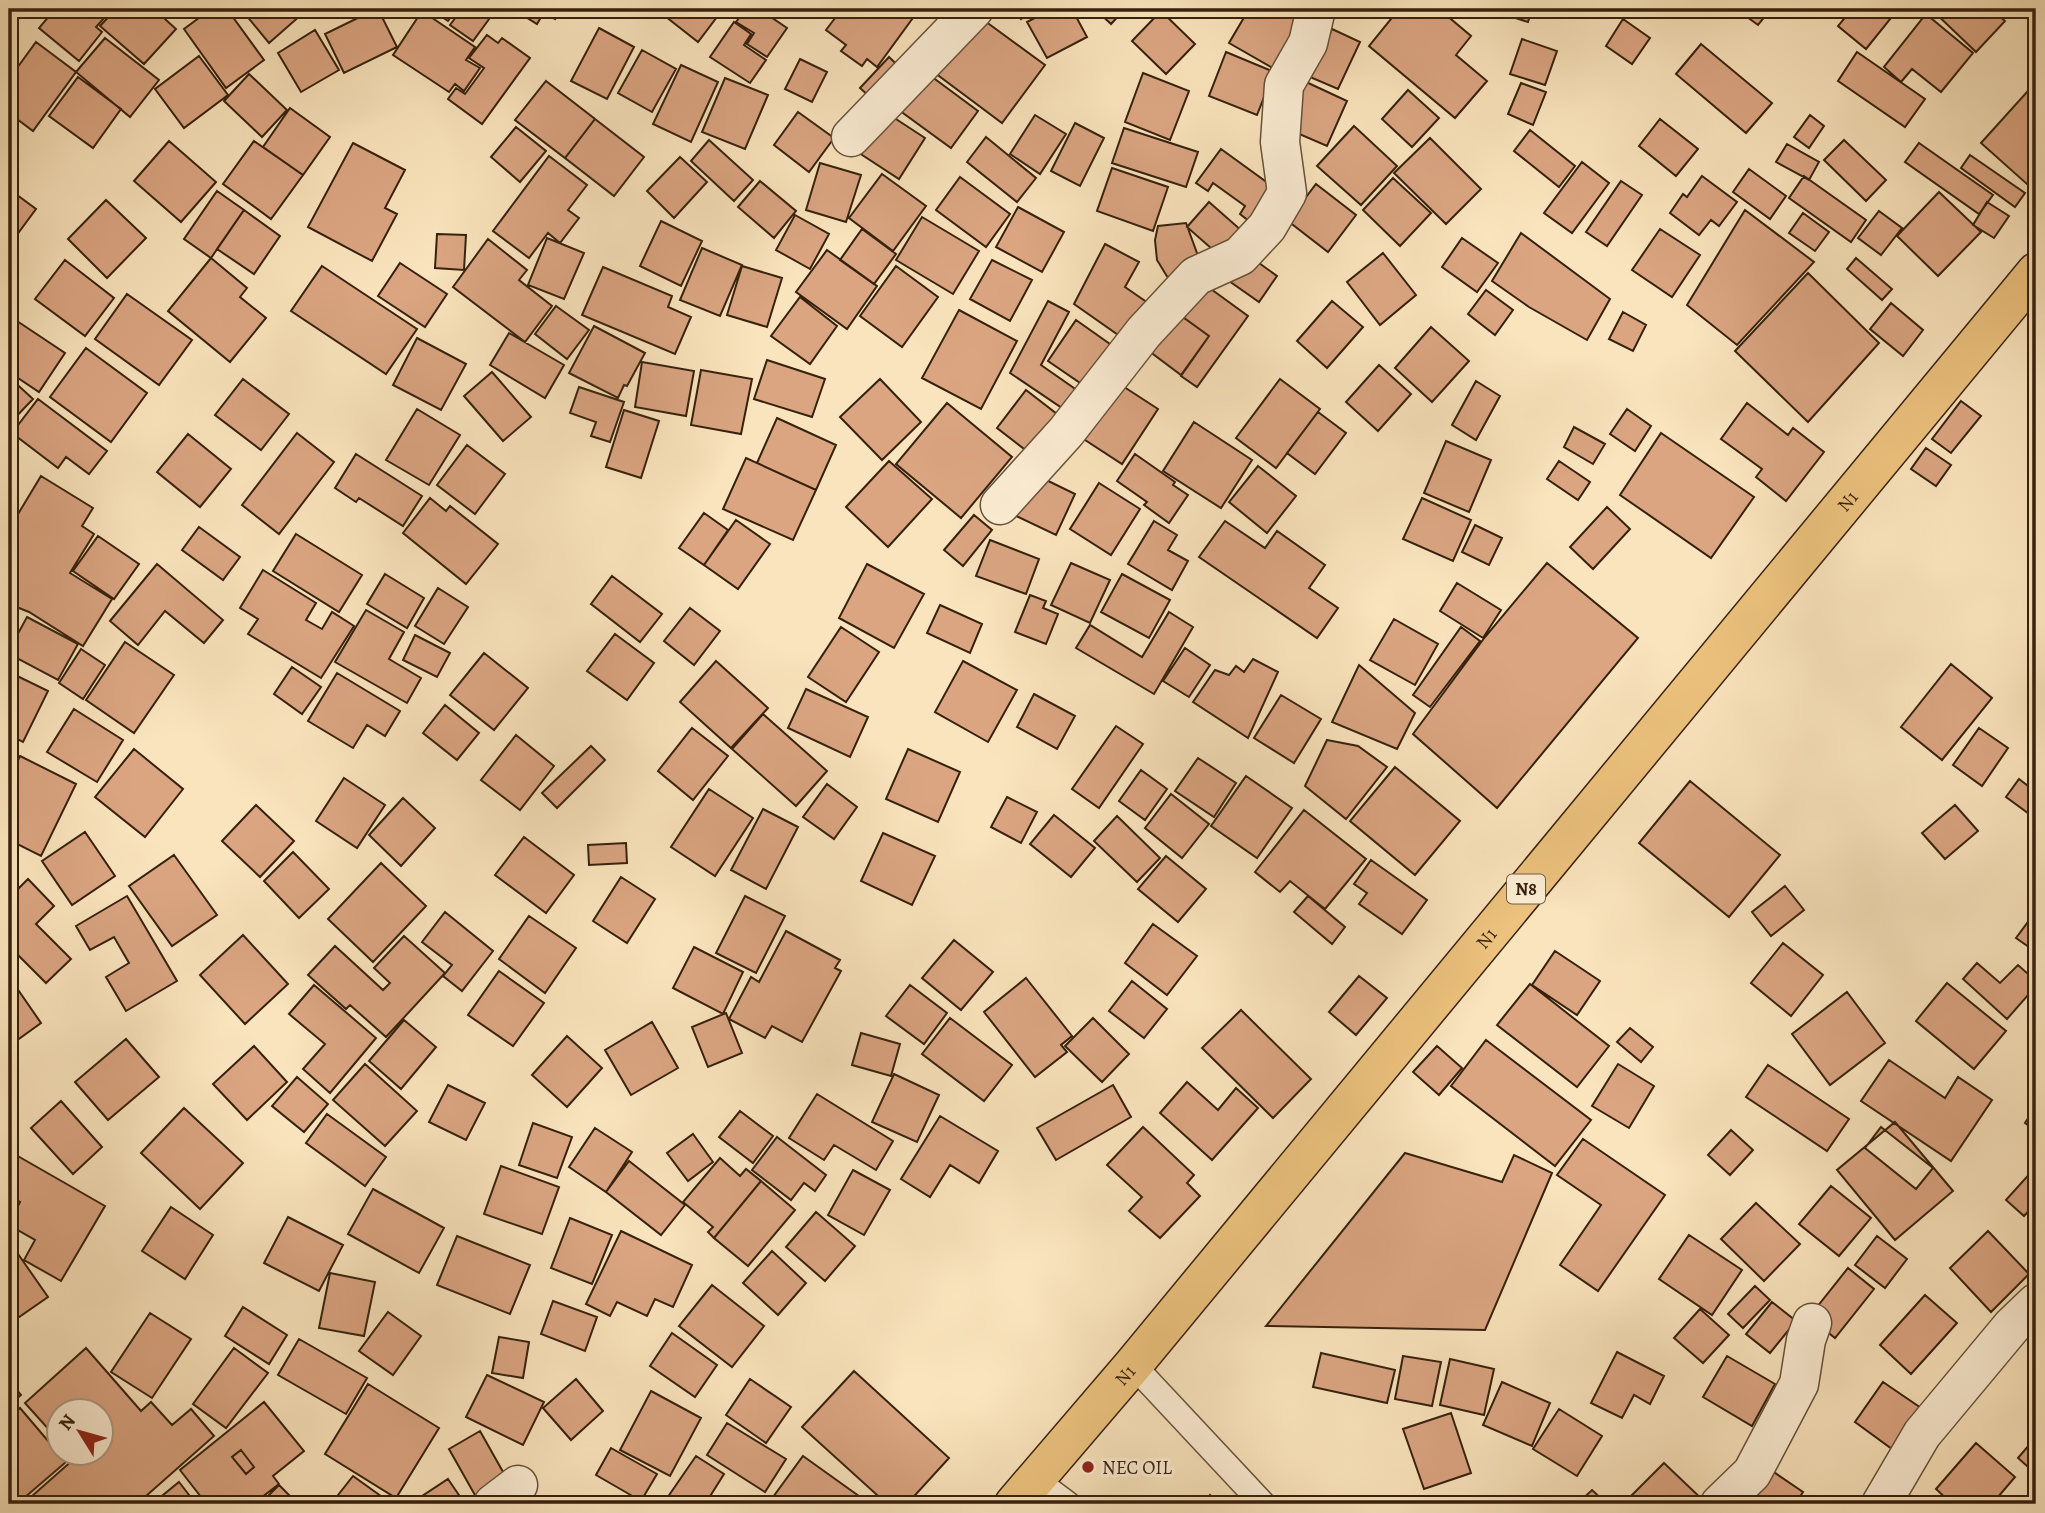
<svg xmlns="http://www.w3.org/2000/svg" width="2045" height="1513" font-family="Alegreya,serif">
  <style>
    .building { fill: #dba582; stroke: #36210d; stroke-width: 2; fill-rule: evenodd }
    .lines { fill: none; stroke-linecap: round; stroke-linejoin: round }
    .lane-casing { stroke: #675239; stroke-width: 27 }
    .street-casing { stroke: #675239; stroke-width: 41 }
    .highway-casing { stroke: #36210d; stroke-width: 41 }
    .lane { stroke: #fcedd4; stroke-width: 24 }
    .street { stroke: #fcedd4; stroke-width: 38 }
    .highway { stroke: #edc27e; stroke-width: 38 }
    .poi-dot { fill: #8f2418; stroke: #fcedd4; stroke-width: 2.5 }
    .labels { text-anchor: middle; stroke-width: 6; stroke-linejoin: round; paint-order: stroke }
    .shield { fill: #fcedd4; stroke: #715e49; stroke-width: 2 }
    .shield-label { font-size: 18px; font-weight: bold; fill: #36210d }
    .street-label { font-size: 19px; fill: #36210d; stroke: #fcedd4 }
    .poi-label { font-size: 19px; fill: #36210d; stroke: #fcedd4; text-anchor: start }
  </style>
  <rect width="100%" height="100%" fill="#fae4bd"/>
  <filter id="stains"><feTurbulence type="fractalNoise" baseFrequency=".00286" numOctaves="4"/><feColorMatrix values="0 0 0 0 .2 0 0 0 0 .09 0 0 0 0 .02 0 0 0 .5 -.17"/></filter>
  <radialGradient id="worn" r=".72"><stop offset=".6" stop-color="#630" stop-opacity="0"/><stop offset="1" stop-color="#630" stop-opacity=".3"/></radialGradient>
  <!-- building -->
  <path class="building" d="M55,9H97L106,16L96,27L102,32L79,61L39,28Z
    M116,9H154L176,29L144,64L100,26Z
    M211,9H227L264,60L226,88L184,29Z
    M241,9H296L301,15L269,43Z
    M376,9H378L397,47L344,73L325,34Z
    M430,9H457L448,21Z
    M462,9H483L492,15L473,41L450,25Z
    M513,9H561L555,19L544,12L537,24Z
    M656,9H723L698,42Z
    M746,9H759L787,28L767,57L747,44L754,33L736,22Z
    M842,9H915L918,11L877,67L867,59L862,66L841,51L846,45L826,30Z
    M1013,9H1034L1021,19Z
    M1052,9H1072L1087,37L1047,58L1027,22Z
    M1095,9H1125L1111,24Z
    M1249,9H1286L1313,24L1283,74L1229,43Z
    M1399,9H1439L1471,36L1456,55L1487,81L1455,118L1369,46Z
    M1488,9H1532L1528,22Z
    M1736,9H1771L1758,25Z
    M1852,9H1879L1891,18L1866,49L1838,26Z
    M1931,9H1991L2005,21L1976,52Z
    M422,11L475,47L466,60L480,68L464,91L455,84L449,92L393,55Z
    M1161,11L1195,44L1166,74L1132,41Z
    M974,13L1045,65L1002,123L931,70Z
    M1926,14L1973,53L1941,92L1912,69L1901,82L1884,67Z
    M1623,19L1650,38L1632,64L1606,46Z
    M734,22L751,34L744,45L766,60L750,83L710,57Z
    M599,28L634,47L607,99L571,81Z
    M1332,29L1360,42L1338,89L1310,77Z
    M315,30L339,70L301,92L278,53Z
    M487,35L498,43L502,38L530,58L482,124L448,99L456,88L465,94L484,68L469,58Z
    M105,38L159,80L130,117L76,72Z
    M1522,39L1557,51L1545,85L1510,74Z
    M36,42L76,72L33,131L9,113V79Z
    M1701,44L1772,103L1746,133L1676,74Z
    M642,50L676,69L652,112L618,93Z
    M1226,52L1274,72L1257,115L1209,96Z
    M1857,52L1925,99L1905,127L1838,81Z
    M199,56L228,95L184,128L155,89Z
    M889,57L910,77L882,108L860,88Z
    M800,59L827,72L812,102L785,89Z
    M681,65L718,82L691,142L653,124Z
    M920,68L978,111L951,148L892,105Z
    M1143,73L1189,91L1170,140L1125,122Z
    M249,74L287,110L262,137L224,101Z
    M78,77L121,109L93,148L49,116Z
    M725,78L768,95L745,149L702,132Z
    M546,81L595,119L565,158L515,120Z
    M1304,81L1347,101L1327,146L1283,127Z
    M2036,82V192L1981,143Z
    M1521,83L1546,92L1533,125L1508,114Z
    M1408,90L1439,118L1412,147L1382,119Z
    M876,106L925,138L899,179L850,147Z
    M290,108L330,137L303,175L263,147Z
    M798,112L834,138L809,172L774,145Z
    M1035,115L1066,134L1040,174L1010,154Z
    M1810,115L1824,126L1809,148L1794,137Z
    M595,119L644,157L614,196L565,158Z
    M1660,119L1698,149L1676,176L1639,146Z
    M1075,123L1104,138L1080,186L1051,171Z
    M1354,126L1397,166L1361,205L1317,166Z
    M516,127L546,151L520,182L491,157Z
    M1124,128L1198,152L1186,187L1112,163Z
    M1530,130L1575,166L1559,187L1514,151Z
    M986,137L1036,178L1017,202L967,162Z
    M1430,138L1481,189L1446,224L1394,173Z
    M709,140L753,180L734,201L691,161Z
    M1844,140L1886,180L1866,201L1824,160Z
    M169,141L216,182L181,222L134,181Z
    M254,141L303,175L271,219L223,184Z
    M353,143L405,170L385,208L397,214L372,261L308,227Z
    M1919,143L1993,195L1979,214L1905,162Z
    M1787,144L1819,162L1809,180L1776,162Z
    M1221,149L1279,191L1254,225L1240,214L1245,206L1213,183L1208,191L1196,183Z
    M1970,155L2025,193L2015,207L1961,168Z
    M549,156L587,185L568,210L579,218L560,243L548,233L529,258L493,231Z
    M680,157L707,182L674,218L647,191Z
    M1582,162L1609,183L1572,233L1544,213Z
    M820,163L861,175L846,222L806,210Z
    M1112,168L1168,187L1153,231L1097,211Z
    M1749,169L1786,196L1770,219L1733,192Z
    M882,174L926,206L893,251L849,218Z
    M1702,176L1737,202L1719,226L1711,220L1699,235L1670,213L1683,194L1687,197Z
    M1804,176L1866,220L1851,242L1789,198Z
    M960,177L1010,214L986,247L936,210Z
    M1393,178L1431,213L1400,246L1363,210Z
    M760,181L796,211L774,238L738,207Z
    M1621,181L1642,195L1607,246L1586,232Z
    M1316,184L1356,215L1328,252L1288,221Z
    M9,189L36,209L16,236L9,231Z
    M217,191L244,210L211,258L184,239Z
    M1939,192L1981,232L1938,276L1897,236Z
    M106,200L146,238L107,278L68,239Z
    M1209,202L1242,231L1220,256L1187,227Z
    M1987,202L2009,216L1994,238L1973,225Z
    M1018,207L1064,232L1042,272L996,247Z
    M244,210L280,236L254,274L217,249Z
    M1745,210L1814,262L1737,345L1687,305Z
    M1879,211L1902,228L1881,255L1858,238Z
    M1803,213L1829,232L1815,251L1789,233Z
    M795,215L829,234L810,269L776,250Z
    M922,217L979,251L953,294L896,260Z
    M661,221L702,241L681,286L640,266Z
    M1186,223L1201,264L1168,278L1157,260L1155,240L1158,226Z
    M862,229L896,254L874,284L840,260Z
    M1660,229L1700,255L1672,297L1632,270Z
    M1521,233L1610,299L1587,340L1529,307L1492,281Z
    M437,234L466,235L464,270L435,268Z
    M547,238L584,253L564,299L528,285Z
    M1462,238L1498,263L1477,292L1442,267Z
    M488,239L527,270L519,280L552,306L525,342L453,287Z
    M1105,244L1139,262L1125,287L1148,303L1124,339L1074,304Z
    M702,248L742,265L720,316L680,300Z
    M827,250L877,286L847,329L796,292Z
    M1241,250L1277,276L1259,302L1222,276Z
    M1383,253L1416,295L1380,325L1347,282Z
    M211,258L247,288L240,297L266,318L230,362L168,311Z
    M1856,258L1892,289L1882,300L1847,269Z
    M65,260L114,298L85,336L35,299Z
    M992,260L1032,280L1010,321L970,299Z
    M400,263L447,294L425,327L378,296Z
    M322,266L417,329L386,374L291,311Z
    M742,266L782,278L767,327L727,315Z
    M896,266L938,297L902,347L860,316Z
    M603,267L672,296L668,307L691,317L675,354L582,315Z
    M1808,273L1879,343L1808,422L1735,351Z
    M1193,276L1248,316L1197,387L1181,376L1209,336L1169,307Z
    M1486,290L1513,310L1495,335L1468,314Z
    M127,294L192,340L159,385L95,339Z
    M800,297L837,326L810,364L771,336Z
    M1048,301L1069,312L1041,365L1081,393L1068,412L1010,373Z
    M1332,301L1363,327L1327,368L1297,341Z
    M1891,303L1923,330L1903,356L1870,329Z
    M556,306L589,330L567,359L535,334Z
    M1169,307L1209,336L1181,375L1141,345Z
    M959,310L1017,341L981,409L922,378Z
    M1623,312L1646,325L1633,351L1609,339Z
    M14,319L65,353L39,392L9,372V326Z
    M1076,320L1117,349L1089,389L1048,361Z
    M594,326L645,353L627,386L624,385L618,398L569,373Z
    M1431,327L1469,361L1432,402L1395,368Z
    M509,333L564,365L545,398L490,365Z
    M417,338L466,364L441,410L393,385Z
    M86,348L147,393L111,442L50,397Z
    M767,360L825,379L812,417L754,399Z
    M642,362L694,371L686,416L635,407Z
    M1379,365L1411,394L1378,431L1346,402Z
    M701,370L752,379L741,434L691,425Z
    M492,372L531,417L503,441L464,396Z
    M9,377L33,399L10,423L9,421Z
    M243,379L289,414L261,450L215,415Z
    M880,379L921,422L882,460L840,417Z
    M1280,379L1320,409L1276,468L1236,438Z
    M1476,381L1500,396L1476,440L1452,425Z
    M1118,383L1158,409L1122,464L1082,438Z
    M579,387L624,402L610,442L591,436L596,422L570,413Z
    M1026,390L1066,421L1037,459L997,428Z
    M38,399L107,451L89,474L66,457L58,468L12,433Z
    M1961,401L1981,416L1951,453L1932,439Z
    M947,403L1012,457L961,518L896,464Z
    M1747,403L1788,435L1793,428L1824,452L1786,501L1756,477L1762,469L1721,439Z
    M417,409L460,435L429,485L386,460Z
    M1627,409L1651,426L1635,451L1610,434Z
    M624,410L659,421L641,478L606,467Z
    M1318,412L1346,433L1315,474L1287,453Z
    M777,418L836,445L816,490L757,463Z
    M1194,422L1252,460L1221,508L1163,471Z
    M1574,427L1605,444L1593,464L1564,447Z
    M297,433L334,462L279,534L242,505Z
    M1661,433L1754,497L1711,558L1620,495Z
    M188,434L231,469L200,507L157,472Z
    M1446,441L1491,460L1469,512L1424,493Z
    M467,445L505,474L475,514L437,485Z
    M1926,448L1951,465L1936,486L1911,469Z
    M356,454L422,496L403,526L359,498L356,502L335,488Z
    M1135,454L1175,482L1173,485L1188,495L1169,523L1144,505L1147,502L1117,481Z
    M746,458L816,490L793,540L723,509Z
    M889,461L932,499L888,547L846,507Z
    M1559,461L1590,482L1578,500L1547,479Z
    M1258,466L1296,496L1267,533L1229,502Z
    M1034,474L1075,494L1056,535L1014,515Z
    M41,476L93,508L82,526L94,534L70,573L112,599L83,646L29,612L9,604V529Z
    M1099,483L1140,509L1111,555L1070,529Z
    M430,498L446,511L450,506L498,544L466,584L403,533Z
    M1422,498L1471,520L1453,561L1403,539Z
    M9,500L18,505L9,522Z
    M1607,507L1630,529L1593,569L1570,547Z
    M704,513L728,530L704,565L679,548Z
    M974,515L992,530L963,566L944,550Z
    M736,520L770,544L738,589L704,565Z
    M1154,521L1177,535L1168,550L1188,561L1172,590L1128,564Z
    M1225,521L1265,548L1277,531L1325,565L1309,588L1338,608L1317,638L1199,557Z
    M1475,525L1502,538L1489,565L1462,552Z
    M199,527L240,557L223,580L182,550Z
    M296,534L362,575L339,612L273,571Z
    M98,536L139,564L114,599L73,571Z
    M990,540L1039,559L1026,594L976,576Z
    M1071,563L1110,580L1090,623L1051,605Z
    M1547,563L1638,638L1497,808L1413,734L1485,637Z
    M157,564L223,620L204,643L165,611L138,645L110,621Z
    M867,564L924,594L894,648L839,618Z
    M263,570L316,603L306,620L322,629L332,612L354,626L321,678L248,634L258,619L240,608Z
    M385,574L424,598L407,628L367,604Z
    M1122,574L1170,600L1149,638L1101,612Z
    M612,576L662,614L640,642L591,604Z
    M1457,583L1501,610L1483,638L1440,611Z
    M438,588L468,607L444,644L415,626Z
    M1030,595L1046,601L1043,608L1058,614L1046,644L1015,632Z
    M940,605L982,624L970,653L927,633Z
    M690,608L720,631L694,665L664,641Z
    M9,609L18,613L9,638Z
    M366,610L404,632L389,659L421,678L407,703L335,662Z
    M1169,612L1193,627L1154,694L1076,648L1090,625L1142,657Z
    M27,617L78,644L58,680L9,654V650Z
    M1394,619L1438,644L1415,685L1370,660Z
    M841,627L879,652L846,702L808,677Z
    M1461,627L1480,641L1430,707L1413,695Z
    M615,634L654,663L627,700L587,671Z
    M415,635L450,653L437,677L403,660Z
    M125,642L174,675L134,733L86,700Z
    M1185,648L1210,665L1189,697L1163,681Z
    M81,649L105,665L83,699L59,683Z
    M484,653L528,688L494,730L450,695Z
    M1253,659L1278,672L1248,738L1193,702L1215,670L1229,675L1236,666L1244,672Z
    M716,661L768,708L731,748L680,702Z
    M963,661L1017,690L988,742L935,712Z
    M1951,664L1992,698L1942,760L1901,727Z
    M1359,665L1415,713L1397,749L1332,722Z
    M292,667L321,687L302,714L274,694Z
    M9,672L48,691L23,742L9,735Z
    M337,673L400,711L385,736L367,725L353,748L308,721Z
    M806,689L868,717L850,757L788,728Z
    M1034,694L1075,716L1057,749L1017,727Z
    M1281,695L1321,719L1294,763L1254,738Z
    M445,705L479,733L457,760L423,733Z
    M74,709L123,740L97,782L47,752Z
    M763,714L827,771L796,806L732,749Z
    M1116,726L1143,744L1099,808L1072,789Z
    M692,728L728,756L693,800L658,771Z
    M1979,728L2008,748L1982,786L1953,765Z
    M516,735L554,766L520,810L481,780Z
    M1327,740L1358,746L1387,767L1346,819L1305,786Z
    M591,746L605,760L557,808L542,793Z
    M134,749L183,789L145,837L95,797Z
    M908,749L960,772L938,822L886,799Z
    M20,756L76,784L41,856L9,840V779Z
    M1198,758L1236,783L1214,817L1175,791Z
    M1395,767L1460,821L1415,875L1350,821Z
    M1141,770L1167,789L1145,820L1119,801Z
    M1246,776L1292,808L1257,858L1211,826Z
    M344,778L385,805L357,848L316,821Z
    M2019,779L2036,792V819L2006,797Z
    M1690,781L1780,855L1729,917L1639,843Z
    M827,784L857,807L834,839L803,817Z
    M709,789L753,818L715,876L671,847Z
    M1171,794L1209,824L1182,858L1145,828Z
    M1007,797L1037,812L1021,843L991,827Z
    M403,798L435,828L401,866L369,835Z
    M256,805L294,841L260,877L222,841Z
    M1955,805L1978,831L1945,859L1922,833Z
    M763,809L798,827L766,889L731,870Z
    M1304,810L1366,859L1325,909L1290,881L1280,892L1255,872Z
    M1054,815L1095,848L1071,877L1030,844Z
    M1117,816L1160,858L1137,882L1094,841Z
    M85,832L115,876L72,905L42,861Z
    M883,833L935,856L912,905L861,881Z
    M524,837L574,875L546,913L495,875Z
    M626,843L627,863L589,865L588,845Z
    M293,852L329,889L299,918L264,881Z
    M174,855L217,915L172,946L129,886Z
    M1166,856L1206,889L1178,922L1138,889Z
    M1371,860L1427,900L1402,934L1359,904L1367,893L1354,884Z
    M381,863L426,906L373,962L328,919Z
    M621,877L655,899L627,943L593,921Z
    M28,879L54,906L36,924L71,959L46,983L9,946V898Z
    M1785,886L1804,910L1771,936L1752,912Z
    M127,896L177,981L126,1011L106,977L129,963L114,937L90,950L76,926Z
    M745,896L785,916L756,973L716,953Z
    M1308,896L1345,927L1332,944L1294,912Z
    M2036,911V952L2016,938Z
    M445,912L493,951L462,991L443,976L452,965L422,942Z
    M529,916L576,948L545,993L499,959Z
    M1153,924L1197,956L1167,995L1125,963Z
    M786,931L840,960L835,968L841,971L802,1042L772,1026L765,1038L729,1019L751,977L759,982Z
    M243,935L288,984L245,1024L200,975Z
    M404,936L445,973L386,1037L350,1005L346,1009L308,975L335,946L383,990L390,983L374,968Z
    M954,940L993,972L961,1010L922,978Z
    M1783,943L1823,975L1791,1016L1751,983Z
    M694,947L743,972L723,1014L673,988Z
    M1555,951L1600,981L1577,1015L1532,985Z
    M1977,963L2000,983L2018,965L2036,981V986L2007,1019L1963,979Z
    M499,971L544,1003L513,1046L468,1015Z
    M1359,976L1387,998L1356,1035L1329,1012Z
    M1026,978L1072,1036L1061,1045L1067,1052L1035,1077L984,1012Z
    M12,981L41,1023L9,1046V984Z
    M1132,981L1167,1009L1144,1038L1109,1011Z
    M1947,983L2006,1031L1974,1069L1916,1021Z
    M1530,984L1609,1046L1577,1087L1497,1025Z
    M314,985L376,1038L330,1093L303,1069L325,1044L289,1014Z
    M910,985L947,1013L924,1044L886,1016Z
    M1847,992L1885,1043L1830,1085L1792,1034Z
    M1241,1010L1311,1079L1273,1118L1202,1048Z
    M726,1013L742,1053L708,1067L692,1027Z
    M950,1018L1012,1065L984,1101L922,1054Z
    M1093,1018L1129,1054L1102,1082L1065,1046Z
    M404,1020L436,1047L401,1089L369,1061Z
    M652,1022L678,1068L631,1095L605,1050Z
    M1630,1028L1653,1047L1641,1062L1617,1042Z
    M861,1033L900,1044L891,1076L852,1065Z
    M567,1036L602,1068L567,1107L532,1075Z
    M126,1039L159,1077L108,1120L75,1082Z
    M1486,1040L1591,1120L1555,1166L1451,1086Z
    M254,1046L287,1082L247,1120L213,1084Z
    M1437,1046L1462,1068L1439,1095L1413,1072Z
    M1889,1060L1945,1098L1958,1077L1992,1100L1951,1161L1861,1101Z
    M365,1064L417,1111L385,1146L333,1100Z
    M1618,1064L1654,1086L1629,1128L1592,1106Z
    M1768,1065L1849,1119L1827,1151L1746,1097Z
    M894,1074L939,1095L917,1142L872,1122Z
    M297,1077L328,1104L304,1132L272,1106Z
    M1187,1082L1218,1110L1236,1088L1258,1108L1212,1160L1160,1113Z
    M448,1085L485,1103L466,1140L429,1122Z
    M1113,1085L1131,1117L1056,1160L1037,1128Z
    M817,1094L893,1141L876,1170L834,1145L824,1160L789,1138Z
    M61,1101L102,1147L73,1174L31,1128Z
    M2036,1106V1131L2025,1123Z
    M184,1108L243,1163L200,1209L141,1153Z
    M740,1111L773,1136L753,1163L719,1137Z
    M327,1114L386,1157L365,1186L306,1143Z
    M940,1116L998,1151L979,1183L950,1165L930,1197L901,1179Z
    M1895,1122L1953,1191L1895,1240L1837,1170Z
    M533,1123L572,1137L557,1178L519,1165Z
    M1143,1127L1194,1175L1187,1183L1200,1196L1160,1238L1129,1211L1142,1197L1107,1165Z
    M1881,1127L1933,1168L1916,1189L1865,1148Z
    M595,1128L632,1152L606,1192L569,1167Z
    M1731,1130L1753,1150L1730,1175L1708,1155Z
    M693,1134L713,1162L688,1181L667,1153Z
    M777,1137L826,1175L815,1191L804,1183L791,1200L752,1170Z
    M1583,1139L1665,1195L1598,1291L1560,1265L1601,1205L1557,1175Z
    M9,1151L105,1206L61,1281L24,1260L35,1240L9,1225L20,1202L9,1196Z
    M1405,1153L1502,1182L1514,1155L1552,1173L1485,1330L1266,1326Z
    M720,1158L740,1176L746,1169L761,1181L714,1238L708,1232L713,1227L683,1202Z
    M629,1161L685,1205L661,1235L606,1192Z
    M501,1166L559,1187L542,1234L484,1214Z
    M2035,1168L2036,1203L2024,1216L2006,1200Z
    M853,1170L890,1190L864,1235L828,1215Z
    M761,1181L795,1210L748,1266L714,1238Z
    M1831,1186L1871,1218L1839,1256L1799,1224Z
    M373,1189L444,1228L419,1273L348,1234Z
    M1756,1203L1800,1244L1764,1281L1721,1239Z
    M171,1207L213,1235L185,1279L142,1251Z
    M816,1212L855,1246L825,1281L786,1247Z
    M288,1217L343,1245L319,1291L264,1263Z
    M570,1218L612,1235L592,1284L551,1268Z
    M621,1231L692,1265L673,1307L655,1299L647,1316L617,1302L610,1316L586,1304Z
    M1988,1231L2029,1274L1991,1312L1950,1268Z
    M1689,1235L1742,1270L1712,1315L1659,1279Z
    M457,1236L530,1265L510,1314L437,1285Z
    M1877,1236L1907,1259L1885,1288L1855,1265Z
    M9,1241L48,1297L9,1324Z
    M772,1251L806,1283L778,1315L743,1283Z
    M1848,1268L1874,1289L1835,1338L1809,1317Z
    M330,1273L375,1282L364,1336L319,1328Z
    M712,1285L764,1326L732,1367L679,1326Z
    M1755,1286L1770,1300L1743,1328L1728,1314Z
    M1925,1295L1957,1323L1911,1374L1880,1345Z
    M553,1301L597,1317L585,1351L541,1334Z
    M1772,1302L1796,1321L1770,1353L1746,1334Z
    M243,1307L287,1335L269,1364L225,1336Z
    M1700,1309L1729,1335L1703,1363L1674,1338Z
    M388,1312L421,1336L393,1375L359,1351Z
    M150,1313L191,1339L152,1398L111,1372Z
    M672,1333L717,1365L695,1397L650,1366Z
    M499,1337L529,1342L523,1378L492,1373Z
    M299,1339L367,1378L346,1414L278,1375Z
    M86,1348L141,1411L151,1402L172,1425L191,1409L214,1436L137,1504H23L74,1459L69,1454H102V1412H60V1442L25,1403Z
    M234,1348L268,1373L226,1428L193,1404Z
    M1617,1352L1664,1376L1650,1404L1634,1395L1622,1418L1591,1403Z
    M1321,1353L1395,1370L1387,1403L1313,1387Z
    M1403,1356L1441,1362L1432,1406L1395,1399Z
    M1727,1356L1775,1384L1752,1426L1703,1397Z
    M1450,1359L1494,1369L1484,1415L1440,1405Z
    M854,1371L949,1458L907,1504H887L802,1427Z
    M487,1375L544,1402L523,1445L466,1417Z
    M576,1379L603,1411L571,1440L543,1408Z
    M750,1379L791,1407L766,1443L726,1415Z
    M9,1381L21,1395L9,1406Z
    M1502,1382L1550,1403L1532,1446L1483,1425Z
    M1883,1382L1921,1408L1892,1449L1855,1422Z
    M368,1384L439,1428L396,1498L325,1454Z
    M651,1391L701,1418L670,1476L620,1450Z
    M264,1402L304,1451L273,1476L279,1484L253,1504H217L211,1497L205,1502L180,1470ZM241,1450L254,1467L246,1474L232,1457Z
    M20,1408L66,1462L17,1504H9V1419Z
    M1559,1409L1602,1436L1577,1476L1533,1449Z
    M1451,1413L1471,1473L1424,1489L1403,1429Z
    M727,1423L786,1459L765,1492L707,1455Z
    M480,1431L507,1479L476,1497L449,1449Z
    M2036,1437V1474L2018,1458Z
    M1976,1443L2015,1477L1992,1504H1964L1957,1498L1952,1504L1936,1489Z
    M611,1448L657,1474L641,1501L596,1475Z
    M241,1450L254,1467L246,1474L232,1457Z
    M696,1456L724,1474L709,1498L718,1504H663Z
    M803,1456L870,1504H768Z
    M1664,1463L1707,1504H1640L1631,1496Z
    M1762,1464L1803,1492L1795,1504H1736Z
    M353,1476L392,1504H331Z
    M448,1479L465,1504H410Z
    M179,1482L196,1504H152Z
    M279,1485L298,1504H260Z
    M1592,1490L1607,1504H1577Z
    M1210,1495L1221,1504H1203Z"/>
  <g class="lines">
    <!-- lane casing -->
    <g class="lane-casing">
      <path id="lane" d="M1133,1365L1263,1504
        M1036,1480L1068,1504"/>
    </g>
    <!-- street casing -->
    <g class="street-casing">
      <path id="street" d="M851,137L974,9
        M1000,505L1066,432L1144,332L1196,276L1240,256L1267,227L1287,193L1280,142L1284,85L1308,43L1316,9
        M493,1504L518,1485
        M1720,1504L1752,1473L1799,1384L1806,1340L1812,1323
        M1881,1504L1922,1434L2012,1326L2036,1303"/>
    </g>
    <!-- highway casing -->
    <g class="highway-casing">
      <g id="highway">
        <path id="s1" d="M1014,1504L1133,1365L2036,272"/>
      </g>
    </g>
    <!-- lane -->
    <use href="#lane" class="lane"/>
    <!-- street -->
    <use href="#street" class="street"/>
    <!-- highway -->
    <use href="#highway" class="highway"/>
  </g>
  <!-- markers -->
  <circle class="poi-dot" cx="1088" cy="1467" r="7"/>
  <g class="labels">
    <!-- shield labels -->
    <rect class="shield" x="1507" y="874.5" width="38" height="29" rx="5"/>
    <g class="shield-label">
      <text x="1526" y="895">N8</text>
    </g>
    <!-- street labels -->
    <g class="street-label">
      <text dy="7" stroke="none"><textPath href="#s1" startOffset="1304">N1</textPath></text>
      <text dy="7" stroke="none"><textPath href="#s1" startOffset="737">N1</textPath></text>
      <text dy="7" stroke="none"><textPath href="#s1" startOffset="170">N1</textPath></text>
    </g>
    <!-- poi labels -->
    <g class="poi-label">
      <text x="1102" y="1474">NEC OIL</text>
    </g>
  </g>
  <!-- margin -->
  <rect width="2045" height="1513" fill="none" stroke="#fae4bd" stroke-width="35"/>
  <rect x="10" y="10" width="2024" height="1492" fill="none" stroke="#36210d" stroke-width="3.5"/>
  <rect x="18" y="18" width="2010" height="1478" fill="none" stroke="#36210d" stroke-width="2"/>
  <!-- north arrow -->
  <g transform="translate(80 1432) rotate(307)"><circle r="33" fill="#fcedd4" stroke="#ad9b84" stroke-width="2"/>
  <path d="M0-5L12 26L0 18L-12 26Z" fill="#8f2418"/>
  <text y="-10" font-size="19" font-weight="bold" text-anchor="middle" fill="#36210d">N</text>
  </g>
  <rect width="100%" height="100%" filter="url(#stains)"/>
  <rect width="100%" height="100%" fill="url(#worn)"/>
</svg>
